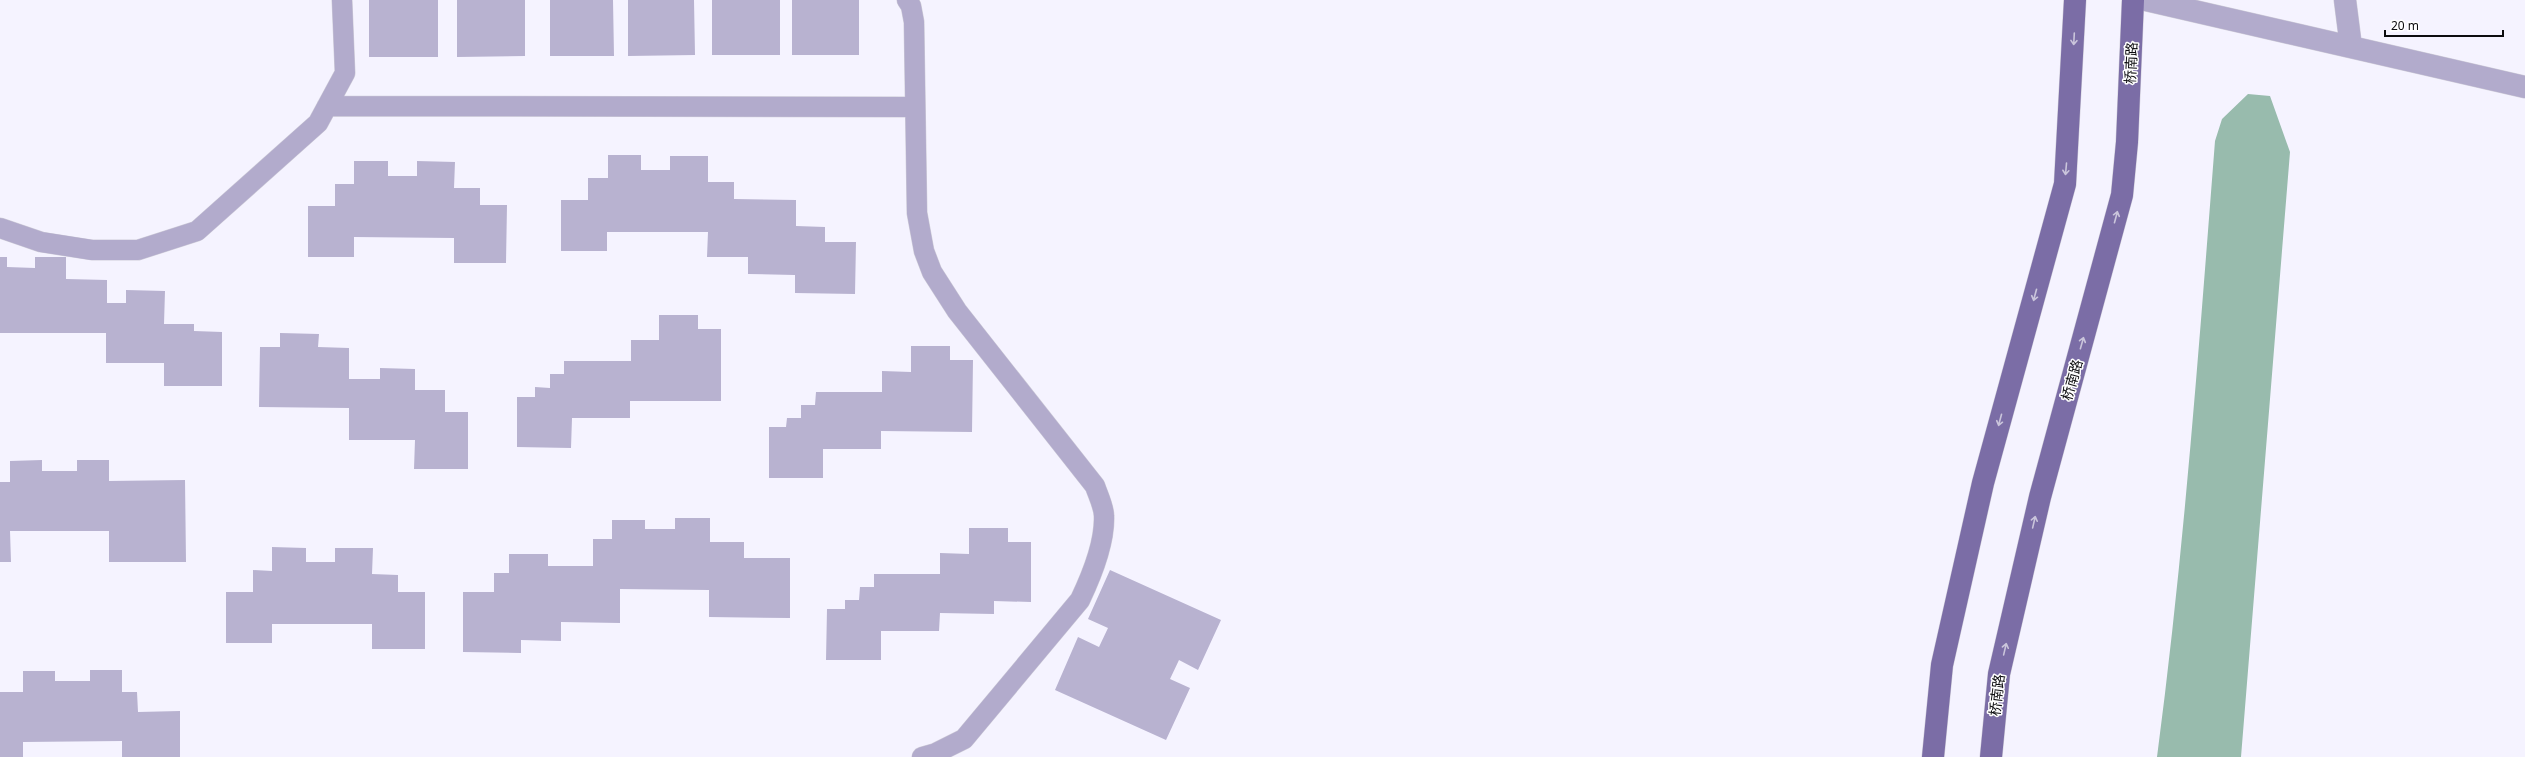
<svg xmlns="http://www.w3.org/2000/svg" width="2525" height="757" font-family="'Noto Sans','Noto Sans SC',sans-serif">
  <style>
    .water { fill: #98bbad }
    .building { fill: #b8b2d0 }
    .lines { fill: none; stroke-linecap: round; stroke-linejoin: round }
    .service-casing { stroke: #d0ced9; stroke-width: 21 }
    .minor-casing { stroke: #d0ced9; stroke-width: 23 }
    .primary-casing { stroke: #d0ced9; stroke-width: 23 }
    .service { stroke: #b2abcc; stroke-width: 20 }
    .minor { stroke: #b2abcc; stroke-width: 22 }
    .primary { stroke: #7b6da6; stroke-width: 22 }
    .oneway { stroke: #cac5db }
    .labels { text-anchor: middle; stroke-width: 3; stroke-linejoin: round; paint-order: stroke }
    .street-label { font-size: 14px; fill: #0c0c0f; stroke: #fff }
  </style>
  <rect width="100%" height="100%" fill="#f5f3ff"/>
  <!-- water -->
  <path class="water" d="M2248,94L2270,96L2290,152L2241,757H2157C2184,553 2199,346 2215,141L2222,119Z"/>
  <!-- building -->
  <path class="building" d="M369,0H438V57H369Z
    M457,0H525V56L457,57Z
    M550,0H613L614,56H550Z
    M628,0H694L695,55L628,56Z
    M712,0H780V55H712Z
    M792,0H859V55H792Z
    M608,155H641V170H670V156H708V182H734V199L796,200V226L825,227V242H856L855,294L795,293V275L748,274V257H707L708,232H607V251H561V200H588V178H608Z
    M354,161H388V176H417V161L455,162L454,188H480V205H507L506,263H454V238L354,237V257H308V206H335V184H354Z
    M0,257H7V267L35,268V257H66V279L107,280V303H126V290L165,291L164,324H194V331L222,332V386H164V363H106V333H0Z
    M659,315H698V329H721V401H630V418H572L571,448L517,447V397H535V387L550,388V374H564V361H631V340H659Z
    M280,333L319,334L318,347L349,348V379H380V368L415,369V390H445V412H468V469H414L415,440H349V408L259,407L260,347H280Z
    M911,346H950V360H973L972,432L881,431V449H823V478H769V427H786L787,418H801V405H815L816,392H882V371L911,372Z
    M42,460V471H77V460H109V481L185,480L186,562H109V531H10L11,562H0V482H10V461Z
    M675,518H710V542H744V558H790V618L709,617V590L620,589V623L561,622V641L521,640V653L463,652V592H494V573H509V554H548V566H593V539H612V520H645V529H675Z
    M969,528H1008V542H1031V602L994,601V614L940,613L939,631H881V660H826L827,609H845V600H859L860,587H874V574H940V553L969,554Z
    M272,547L306,548V562H335V548H373L372,574L398,575V592H425V649H372V624H272V643H226V592H253V570L272,571Z
    M1110,570L1221,620L1198,670L1179,660L1170,679L1190,688L1166,740L1055,690L1078,637L1099,647L1108,628L1088,619Z
    M90,670H122V692H137L138,712L180,711V757H122V741L23,742V757H0V692H23V671H55V681H90Z"/>
  <g class="lines">
    <!-- service casing -->
    <g class="service-casing">
      <path id="service" d="M907,0L911,6L914,22L917,213L924,251L932,272L957,311L1095,486C1098,495 1104,507 1104,516C1105,542 1091,577 1080,600L964,739L936,753L922,757
        M327,106L915,107
        M0,228L41,242L92,250H138L197,231L318,123L345,73L342,0"/>
    </g>
    <!-- minor casing -->
    <g class="minor-casing">
      <path id="minor" d="M2146,0L2525,87
        M2345,0L2351,47"/>
    </g>
    <!-- primary casing -->
    <g class="primary-casing">
      <path id="primary" d="M1933,757L1942,665L1983,483L2065,184L2075,0
        M1991,757L1999,674L2040,497L2122,195L2127,142L2133,0"/>
    </g>
    <!-- service -->
    <use href="#service" class="service"/>
    <!-- minor -->
    <use href="#minor" class="minor"/>
    <!-- primary -->
    <use href="#primary" class="primary"/>
  </g>
  <!-- one-way arrows -->
  <defs><path id="oneway-shaft" d="M-6 0H5M1.5-3L5.5 0L1.5 3" fill="none" stroke-width="1.6" stroke-linecap="round" stroke-linejoin="round"/></defs>
  <g class="oneway">
    <use href="#oneway-shaft" transform="translate(2074 39) rotate(93)"/>
    <use href="#oneway-shaft" transform="translate(2066 169) rotate(95)"/>
    <use href="#oneway-shaft" transform="translate(2116 217) rotate(-75)"/>
    <use href="#oneway-shaft" transform="translate(2035 295) rotate(105)"/>
    <use href="#oneway-shaft" transform="translate(2082 343) rotate(-74)"/>
    <use href="#oneway-shaft" transform="translate(2000 420) rotate(105)"/>
    <use href="#oneway-shaft" transform="translate(2034 522) rotate(-77)"/>
    <use href="#oneway-shaft" transform="translate(2005 649) rotate(-77)"/>
  </g>
  <g class="labels">
    <!-- street labels -->
    <g class="street-label">
      <text transform="translate(2131 63) rotate(-87)" y="5">桥南路</text>
      <text transform="translate(2072 380) rotate(-74)" y="5">桥南路</text>
      <text transform="translate(1997 695) rotate(-83)" y="5">桥南路</text>
    </g>
  </g>
  <!-- scale -->
  <path d="M2385 30v6h118v-6" fill="none" stroke="#0c0c0f" stroke-width="2"/>
  <text x="2391" y="30" font-size="12" fill="#0c0c0f" stroke="#ffffff" stroke-width="3" paint-order="stroke">20 m</text>
</svg>
